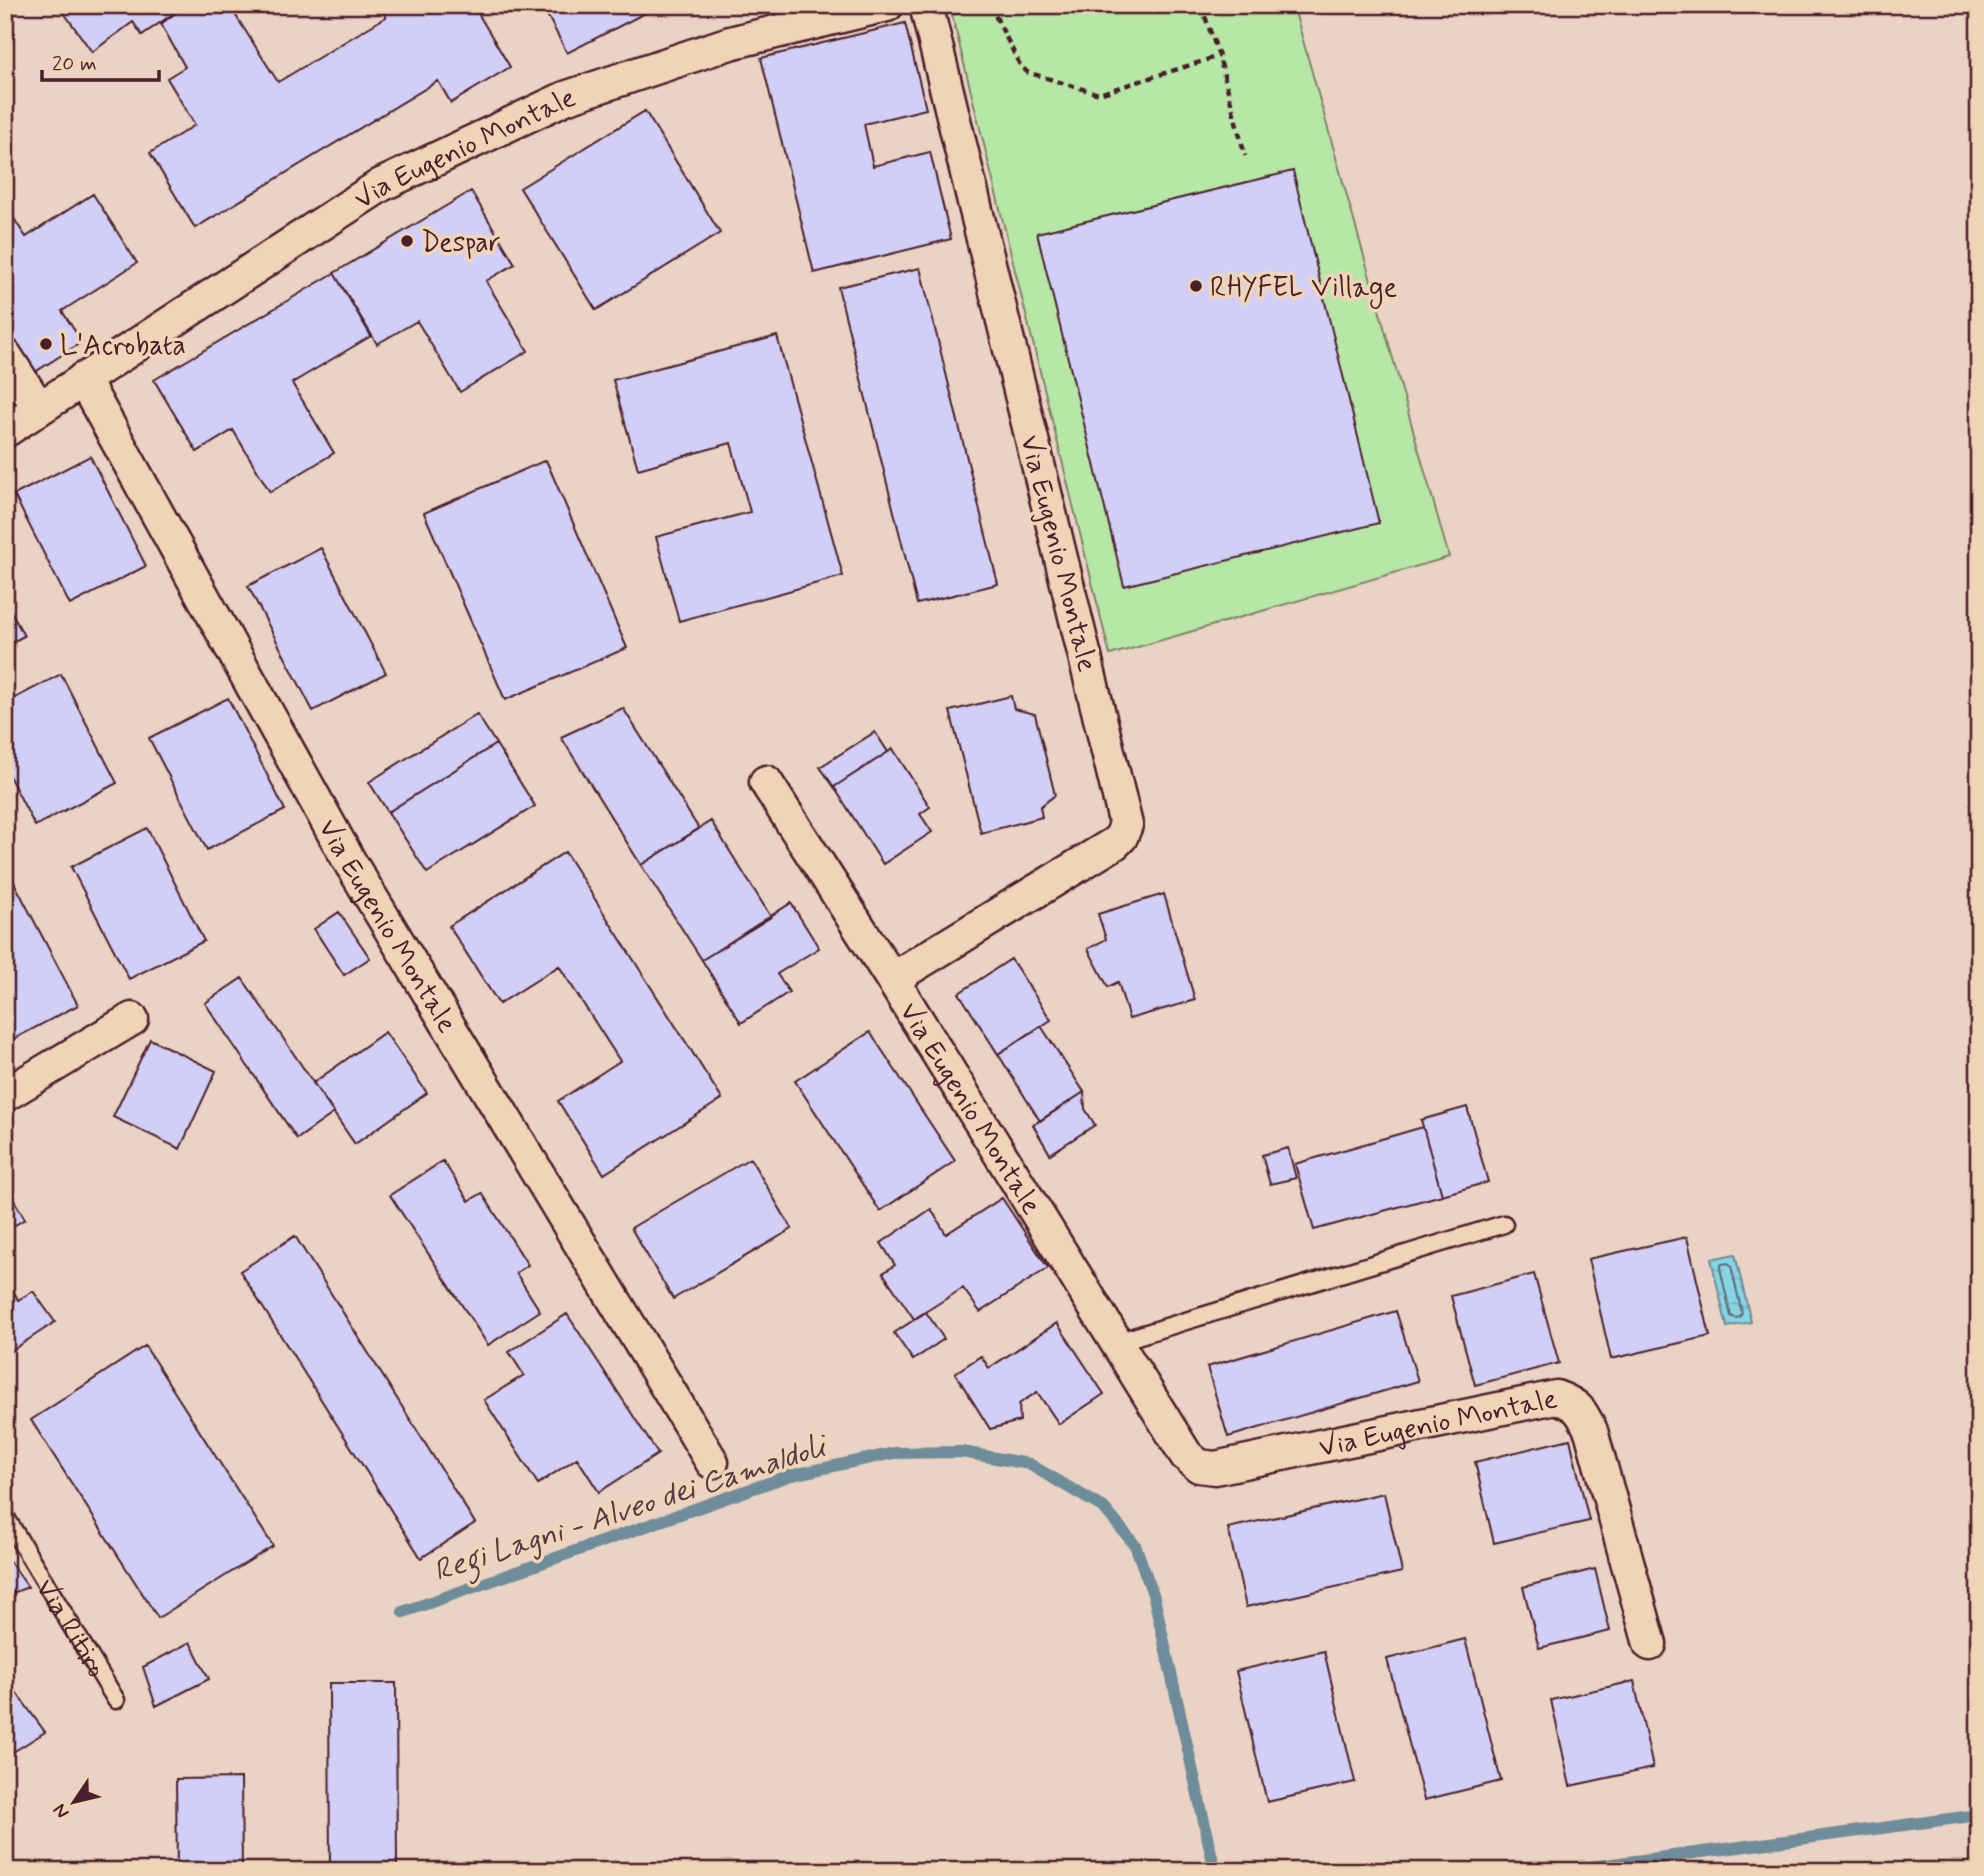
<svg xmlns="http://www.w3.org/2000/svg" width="1984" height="1876" font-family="Mynerve,sans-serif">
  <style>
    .green { fill: #b6e7a7; stroke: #808369; stroke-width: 2 }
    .water { fill: url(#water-ripples); stroke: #6e8c99; stroke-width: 2 }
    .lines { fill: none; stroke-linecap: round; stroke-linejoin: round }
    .shore { stroke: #626875; stroke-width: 2 }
    .stream { stroke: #6e8c99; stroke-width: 12 }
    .building { fill: #d2cff7; stroke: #4a1f2b; stroke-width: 2 }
    .lane-casing { stroke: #4a1f2b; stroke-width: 21 }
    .street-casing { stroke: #4a1f2b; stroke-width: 37 }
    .path { stroke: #4a1f2b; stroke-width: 4.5; stroke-dasharray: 7 5; stroke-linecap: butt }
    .lane { stroke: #f0d4b7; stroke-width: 16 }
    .street { stroke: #f0d4b7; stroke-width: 32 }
    .poi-dot { fill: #4a1f2b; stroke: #f0d4b7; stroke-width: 2.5 }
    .labels { text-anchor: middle; stroke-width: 7; stroke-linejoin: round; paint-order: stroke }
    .street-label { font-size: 28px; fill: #4a1f2b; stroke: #f0d4b7 }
    .poi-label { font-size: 28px; fill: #4a1f2b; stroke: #f0d4b7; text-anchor: start }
    .water-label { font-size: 30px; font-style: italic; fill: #533a47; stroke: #f0d4b7 }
  </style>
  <defs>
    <pattern id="water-ripples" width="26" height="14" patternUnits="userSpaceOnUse" patternTransform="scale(1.75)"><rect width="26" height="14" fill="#86d5e3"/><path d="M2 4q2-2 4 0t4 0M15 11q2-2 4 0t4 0" fill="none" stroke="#75b6c3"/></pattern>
  </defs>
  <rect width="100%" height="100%" fill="#ead3c4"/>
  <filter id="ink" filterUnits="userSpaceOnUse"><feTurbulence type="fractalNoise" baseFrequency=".0143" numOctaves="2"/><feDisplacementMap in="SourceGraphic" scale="14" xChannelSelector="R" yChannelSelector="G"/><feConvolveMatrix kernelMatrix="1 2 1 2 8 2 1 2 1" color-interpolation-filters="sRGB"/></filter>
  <g filter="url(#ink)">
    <!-- green -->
    <path class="green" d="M992,5H1293L1449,557L1110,655L952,15Z"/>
    <!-- water -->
    <path class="water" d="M1735,1254L1751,1322L1727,1327L1711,1259Z"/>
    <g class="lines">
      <!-- shore -->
      <path class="shore" d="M1728,1263L1731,1266L1742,1313L1740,1317L1735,1318L1731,1316L1720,1268L1722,1264Z"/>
      <!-- stream -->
      <path class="stream" d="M403,1612L788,1476L894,1453L962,1452L1029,1464L1104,1508L1135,1545L1154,1597L1215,1871
        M1560,1871L1979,1815"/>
    </g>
    <!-- building -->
    <path class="building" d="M68,5H186L142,35L133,22L92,52L62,10Z
      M186,5H229L278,82L386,17L379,5H473L510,67L451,103L438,81L195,228L150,153L195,125L167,78L185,67L161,24Z
      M542,5H648L651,10L567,53Z
      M905,23L926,109L864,124L873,166L930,152L951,239L814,273L761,58Z
      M645,111L720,233L596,310L520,188Z
      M1293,171L1379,523L1124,586L1037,233Z
      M471,191L515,264L486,281L528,351L460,392L417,321L377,344L334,273Z
      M93,194L137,263L62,311L82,342L35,372L5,325V205L26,237Z
      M920,268L998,584L917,604L838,287Z
      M334,273L371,336L292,383L334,453L270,492L233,430L197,452L154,380Z
      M777,336L843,576L679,621L656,537L750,512L731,443L638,469L613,380Z
      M90,456L146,566L70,605L14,495Z
      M546,460L627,648L505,700L424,513Z
      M321,548L386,673L313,711L248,586Z
      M5,600L24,636L5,646Z
      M61,674L117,783L35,826L5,768V703Z
      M1011,696L1014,709L1035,714L1055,795L1040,807L1042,817L981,833L950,711Z
      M228,698L285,810L207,850L149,738Z
      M623,708L699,829L641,865L561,737Z
      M477,714L496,744L388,812L369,782Z
      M875,732L888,752L834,787L820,767Z
      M496,744L535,806L427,873L388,812Z
      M893,749L930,807L920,814L932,832L883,864L834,787Z
      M711,821L771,917L702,960L641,865Z
      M147,828L204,941L129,979L71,867Z
      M565,852L722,1099L604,1174L558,1101L620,1061L559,966L499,1004L449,926Z
      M5,865L78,1005L12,1040L5,1026Z
      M1164,894L1195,1000L1129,1019L1118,982L1108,987L1088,949L1106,939L1098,914Z
      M791,903L819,948L777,974L789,992L741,1023L702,960Z
      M339,912L370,958L344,975L314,929Z
      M1011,959L1051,1020L998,1054L959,993Z
      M242,978L334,1113L297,1139L205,1003Z
      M1041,1026L1084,1092L1040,1121L998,1054Z
      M385,1032L427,1093L355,1144L313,1083Z
      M870,1032L955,1161L880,1211L795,1081Z
      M150,1039L216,1071L180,1149L113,1117Z
      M1084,1092L1085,1109L1095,1125L1050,1154L1033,1125Z
      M1467,1107L1488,1182L1442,1195L1421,1120Z
      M1423,1127L1442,1195L1314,1230L1295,1164Z
      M1288,1148L1296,1178L1270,1184L1262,1155Z
      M750,1158L792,1229L673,1299L631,1228Z
      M443,1161L469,1201L482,1193L528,1265L516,1273L540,1311L488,1345L390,1195Z
      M5,1185L25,1219L5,1231Z
      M1002,1198L1048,1268L980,1312L963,1288L914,1319L883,1273L895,1265L881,1243L931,1209L946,1234Z
      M295,1236L475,1523L421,1558L240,1271Z
      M1687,1237L1710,1336L1611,1359L1588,1259Z
      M5,1274L18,1300L33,1291L55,1322L5,1355Z
      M1534,1274L1559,1363L1475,1385L1451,1296Z
      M1396,1311L1418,1381L1228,1437L1207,1367Z
      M926,1312L944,1339L913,1360L894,1333Z
      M567,1314L658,1454L599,1492L577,1458L538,1484L484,1400L524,1375L509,1352Z
      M1057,1323L1104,1394L1059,1424L1037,1392L1019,1404L1020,1421L990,1429L955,1373L981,1356L989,1368Z
      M145,1346L273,1546L158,1618L31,1420Z
      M1570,1439L1589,1521L1494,1543L1475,1462Z
      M1384,1493L1402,1572L1246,1607L1228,1528Z
      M10,1562L28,1587L5,1596V1564Z
      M1595,1569L1610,1631L1539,1648L1523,1587Z
      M1465,1639L1501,1781L1424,1800L1387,1659Z
      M190,1642L209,1679L156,1706L143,1667Z
      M1324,1651L1355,1782L1267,1802L1236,1671Z
      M5,1677L45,1732L5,1757Z
      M1634,1681L1653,1768L1570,1786L1551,1700Z
      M329,1683H396L397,1871H330Z
      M241,1778L242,1871H177L176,1779Z
      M27,1867H89V1871H27Z"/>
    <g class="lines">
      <!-- lane casing -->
      <g class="lane-casing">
        <g id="lane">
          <path d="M1117,1342L1504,1224"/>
          <path id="s1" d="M5,1516L116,1700"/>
        </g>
      </g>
      <!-- street casing -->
      <g class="street-casing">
        <g id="street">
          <path d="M5,355L39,408"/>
          <path id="s2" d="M83,379L348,859L712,1462"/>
          <path id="s3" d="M5,431L381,185L565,98L730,43L887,5"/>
          <path id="s4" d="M766,782L892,979L1186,1455L1199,1466L1215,1468L1556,1397C1578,1405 1581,1410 1591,1431L1650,1644"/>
          <path d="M892,979L1115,843L1121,837L1126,825L926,5"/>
          <path d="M5,1095L132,1019"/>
        </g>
      </g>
      <!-- path -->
      <path class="path" d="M990,5L1020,65L1027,72L1099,94L1219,56
        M1201,5L1219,56L1245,156"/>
      <!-- lane -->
      <use href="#lane" class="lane"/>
      <!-- street -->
      <use href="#street" class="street"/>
    </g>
  </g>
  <!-- markers -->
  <g class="poi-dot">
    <circle cx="407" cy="241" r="7"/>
    <circle cx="1196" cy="286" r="7"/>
    <circle cx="46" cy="344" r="7"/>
  </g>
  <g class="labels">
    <!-- street labels -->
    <g class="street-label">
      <text dy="10" stroke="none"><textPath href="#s3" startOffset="541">Via Eugenio Montale</textPath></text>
      <text transform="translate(1060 553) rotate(76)" y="10">Via Eugenio Montale</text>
      <text dy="10" stroke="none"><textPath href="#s2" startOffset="626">Via Eugenio Montale</textPath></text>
      <text dy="10" stroke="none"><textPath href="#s4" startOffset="385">Via Eugenio Montale</textPath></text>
      <text dy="10" stroke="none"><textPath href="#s4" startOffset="1054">Via Eugenio Montale</textPath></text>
      <text dy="10" stroke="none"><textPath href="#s1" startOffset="130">Via Ritiro</textPath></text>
    </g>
    <!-- poi labels -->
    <g class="poi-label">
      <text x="421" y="251">Despar</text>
      <text x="1210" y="296">RHYFEL Village</text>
      <text x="60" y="354">L'Acrobata</text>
    </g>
    <!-- water labels -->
    <g class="water-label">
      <text transform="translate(629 1508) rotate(-18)" y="10">Regi Lagni - Alveo dei Camaldoli</text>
    </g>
  </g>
  <!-- margin -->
  <rect width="1984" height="1876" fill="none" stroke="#f0d4b7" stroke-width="28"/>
  <rect x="14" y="14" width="1956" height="1848" fill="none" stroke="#4a1f2b" stroke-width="2.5" filter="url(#ink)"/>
  <!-- north arrow -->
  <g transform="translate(74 1802) rotate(235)" stroke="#f0d4b7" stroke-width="5" paint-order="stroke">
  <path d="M0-5L12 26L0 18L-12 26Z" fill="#4a1f2b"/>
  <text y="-10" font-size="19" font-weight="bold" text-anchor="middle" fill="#4a1f2b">N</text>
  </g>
  <!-- scale -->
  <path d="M42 70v10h117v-10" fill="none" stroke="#4a1f2b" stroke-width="3.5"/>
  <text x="52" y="70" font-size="21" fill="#4a1f2b" stroke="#f0d4b7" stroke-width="5" paint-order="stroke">20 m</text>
</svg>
